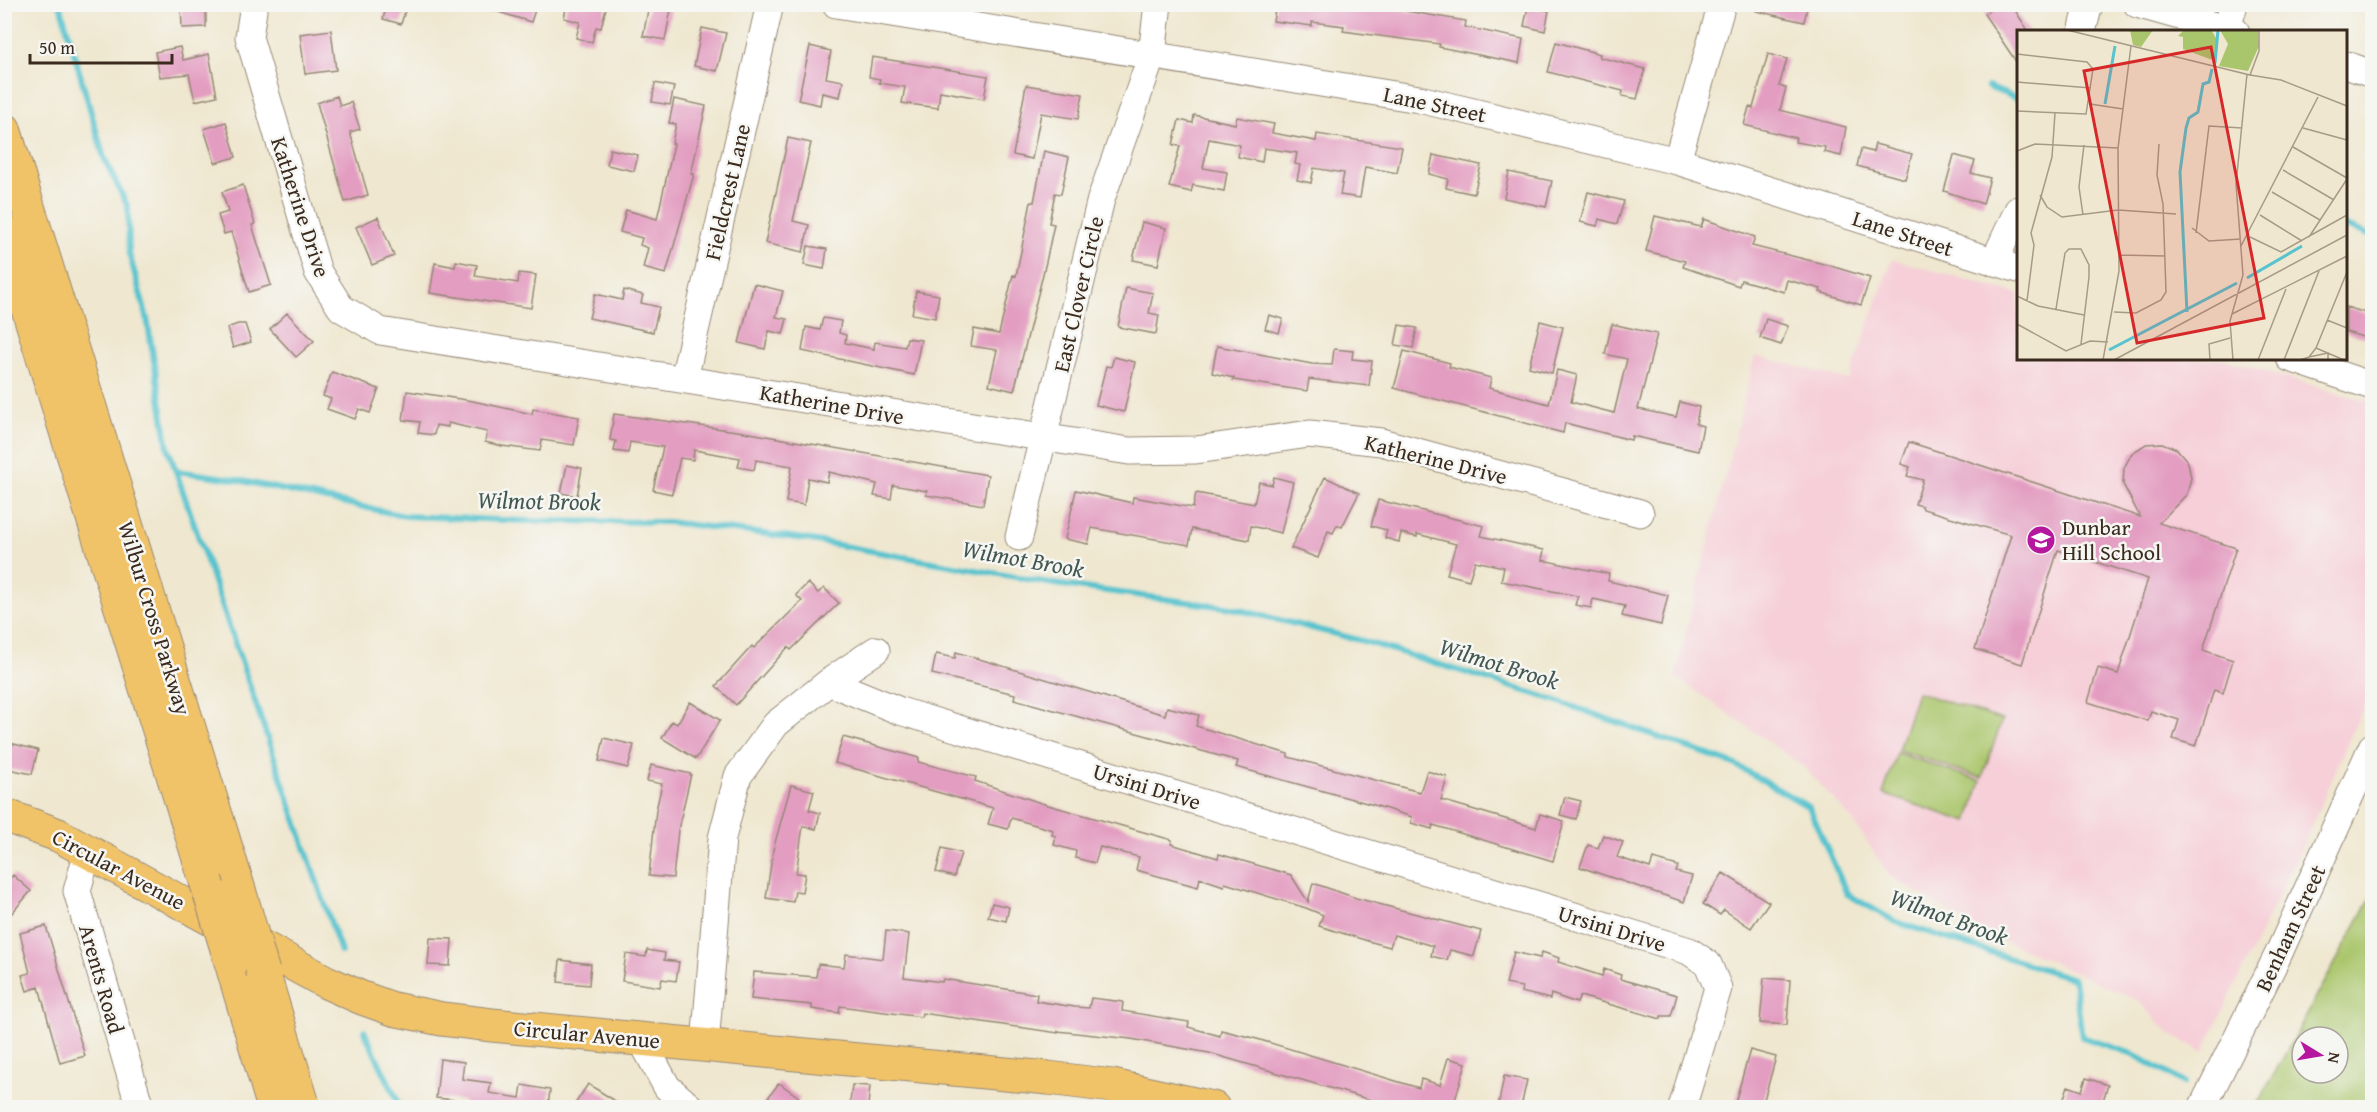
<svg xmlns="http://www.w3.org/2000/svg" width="2377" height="1112" font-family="'Gentium Book Plus',serif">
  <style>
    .built { fill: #f6cfd8 }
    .green { fill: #aac66c; stroke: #727845; stroke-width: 1.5; fill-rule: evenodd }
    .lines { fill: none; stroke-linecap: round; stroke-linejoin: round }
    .stream { stroke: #57c3ce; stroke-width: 6 }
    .building { fill: #e39dc1 }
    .minor-casing { stroke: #958876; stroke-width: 29 }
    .major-casing { stroke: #958876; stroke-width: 35 }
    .highway-casing { stroke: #958876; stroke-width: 35 }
    .minor { stroke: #fff; stroke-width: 27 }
    .major { stroke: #f1c369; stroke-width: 33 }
    .highway { stroke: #f1c369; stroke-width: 33 }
    .highway-bridge-casing { stroke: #958876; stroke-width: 35; stroke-linecap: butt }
    .highway-bridge { stroke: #f1c369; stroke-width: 33 }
    .labels { text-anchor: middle; stroke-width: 5; stroke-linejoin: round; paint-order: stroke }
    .street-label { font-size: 22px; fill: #3b2a1e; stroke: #f6f6f2 }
    .poi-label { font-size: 22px; fill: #3b2a1e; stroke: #f6f6f2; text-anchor: start }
    .water-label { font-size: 24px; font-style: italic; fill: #435853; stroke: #f6f6f2 }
    .inset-river { fill: none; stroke: #57c3ce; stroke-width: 3 }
    .inset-road { fill: none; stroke: #a79b88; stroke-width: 1.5 }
    .view { fill: #d62828; fill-opacity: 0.15; stroke: #d62828; stroke-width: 3 }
    .inset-edge { fill: none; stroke: #3b2a1e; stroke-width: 3 }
  </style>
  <rect width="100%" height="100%" fill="#f6f6f2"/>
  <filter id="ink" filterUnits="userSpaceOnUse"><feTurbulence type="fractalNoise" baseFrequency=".0167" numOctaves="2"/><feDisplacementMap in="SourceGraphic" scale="12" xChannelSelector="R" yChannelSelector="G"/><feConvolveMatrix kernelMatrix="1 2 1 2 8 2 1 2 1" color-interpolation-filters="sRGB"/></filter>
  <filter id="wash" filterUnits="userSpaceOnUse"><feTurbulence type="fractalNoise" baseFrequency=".008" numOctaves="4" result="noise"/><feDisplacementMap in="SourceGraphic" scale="24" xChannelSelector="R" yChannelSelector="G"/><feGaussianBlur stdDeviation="1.35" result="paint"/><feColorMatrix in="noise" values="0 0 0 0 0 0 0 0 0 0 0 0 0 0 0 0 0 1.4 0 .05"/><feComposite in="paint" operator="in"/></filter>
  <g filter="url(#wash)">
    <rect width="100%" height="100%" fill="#efe7cf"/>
    <!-- built -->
    <path class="built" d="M1892,259L2018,294V358L2224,359L2372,403V687L2308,834L2203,1052L2170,1034L2139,1001L1970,925L1889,875L1854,822L1805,768L1675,676L1755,356L1849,380Z"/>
    <!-- green -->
    <path class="green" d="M1917,692L2002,720L1982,778L1898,750Z
      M1897,753L1981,781L1968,822L1883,794Z
      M2372,896V1107H2256ZM2302,1037H2338V1073H2302Z"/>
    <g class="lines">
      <!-- stream -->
      <path class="stream" d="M60,4L104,158L128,207L129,253L147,318L168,448L341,952
        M1988,87L2018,99
        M2346,226L2372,236
        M177,471L233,479L405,516L528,521L668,522L805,539L1054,584L1232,608L1367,642L1557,701L1734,764L1809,807L1847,894L1896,922L2074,979L2082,1037L2133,1054L2184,1083
        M364,1031L401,1108"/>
    </g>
    <g id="blocks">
      <!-- building -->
      <path class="building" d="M181,4H206V27L182,28Z
        M387,4H407L401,24L383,19Z
        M486,4H537L531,22L485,8Z
        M567,4H607L601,28L596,27L592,42L576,38L580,22L564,18Z
        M1276,4H1338L1373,9L1374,4H1394V9L1466,21L1465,27L1523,39L1519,63L1439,47L1440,44L1343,31L1344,26L1312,22V26L1273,21Z
        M1757,4H1808L1804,22L1756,11Z
        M1999,4H2011L2029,32H2019V66L1984,14Z
        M649,5L671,9L665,40L643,36Z
        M1528,7L1549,11L1545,31L1524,26Z
        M702,28L726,33L717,71L694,66Z
        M331,30L336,70L305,74L300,34Z
        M1556,42L1600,54L1599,57L1645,69L1637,99L1622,96L1623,91L1548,72Z
        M810,46L831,51L826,78L843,81L840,97L822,93L820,105L798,100Z
        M180,47L183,60L209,54L217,96L195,101L189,74L160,77L155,52Z
        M1768,54L1787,59L1779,86L1786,88L1780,110L1846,127L1841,156L1824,152L1825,147L1795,142L1796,138L1744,125L1749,107L1753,108Z
        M872,57L988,76L984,99L940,91L938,108L902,103L905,87L879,83L880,79L869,77Z
        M655,83L674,87L670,105L652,102Z
        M1026,85L1083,94L1078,119L1041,113L1032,159L1013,155Z
        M337,96L340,106L351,102L360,129L350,132L368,195L345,202L317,103Z
        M674,99L706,106L691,174H694L666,274L643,268L648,248L640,245L642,238L620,232L626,210L657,219L674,144L672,143L676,124L669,123Z
        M1194,115L1235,124L1237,117L1274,124L1272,133L1316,141L1317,134L1402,147L1397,173L1365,167L1360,198L1340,195L1344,173L1314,168L1311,183L1297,180L1300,165L1295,164L1297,153L1264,148L1262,162L1238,157L1240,145L1209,139L1203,168L1227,172L1224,191L1193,185L1191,192L1169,187L1180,146L1173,145L1179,120L1193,123Z
        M226,122L236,157L215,163L204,129Z
        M788,138L811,143L793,221L809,225L803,252L765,243Z
        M1875,144L1912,154L1905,179L1857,166L1861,149L1873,152Z
        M610,149L638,155L634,171L607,165Z
        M1044,151L1069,157L1061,194L1055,193L1049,223L1054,224L1046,262L1014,391L989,385L997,350L971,346L974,329L999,334L1013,275L1016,276L1031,202H1034Z
        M1433,155L1481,165L1474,194L1446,188L1448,179L1429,174Z
        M1954,155L1975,161L1971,173L1990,178L1983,204L1944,191Z
        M1509,172L1552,181L1546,207L1504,198Z
        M243,185L255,224L252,225L271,285L249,292L231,232L224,234L218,215L228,212L222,192Z
        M1588,192L1624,201L1617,224L1599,219L1597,226L1580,222Z
        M1655,216L1701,227L1704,219L1755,237L1752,246L1828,265L1870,278L1861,305L1820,292L1821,289L1787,280L1784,292L1741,280L1739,286L1683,267L1685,261L1646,251Z
        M378,217L394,256L372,265L356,227Z
        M1142,222L1166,228L1158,265L1133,260Z
        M808,246L827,249L824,269L804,265Z
        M456,261L477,265L475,276L518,283L519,273L536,275L531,308L430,293L435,263L455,267Z
        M754,284L783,291L776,317L787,319L783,334L769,331L765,349L739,343Z
        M1126,288L1153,293L1149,313L1159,315L1156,334L1118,327Z
        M624,290L643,295L641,303L659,307L653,332L589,318L595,294L622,300Z
        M916,291L939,295L935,318L912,314Z
        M2346,307L2373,315V340L2346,332Z
        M287,313L314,341L296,357L270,329Z
        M1269,315L1283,319L1279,333L1265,329Z
        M823,318L841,321L839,333L846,335L845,343L874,349L875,342L905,347L907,338L921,340L914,375L802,351L806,327L820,330Z
        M1766,319L1788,326L1781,345L1760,338Z
        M1540,321L1563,327L1552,373L1529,367Z
        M238,324H245L251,342L233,348L227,328Z
        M1612,324L1657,334L1638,409L1676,417L1680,402L1699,407L1696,424L1703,426L1698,451L1632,436L1631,440L1565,423L1563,433L1394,388L1404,351L1450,363L1449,367L1491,378L1489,388L1549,404L1557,370L1577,375L1571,402L1614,413L1627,359L1605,354Z
        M1399,325L1417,328L1413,348L1395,345Z
        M1217,346L1312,364L1332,365L1334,349L1353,351L1352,359L1372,361L1369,386L1309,379L1307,391L1233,380L1234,378L1212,373Z
        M1114,357L1135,362L1124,412L1096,405L1106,366L1111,367Z
        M332,372L379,389L370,413L359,409L355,419L327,409L331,399L323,396Z
        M407,391L473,401L532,414L533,409L579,417L574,445L542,440L540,451L502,446L485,442L487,432L448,423V427L436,425L434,435L418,433L420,422L403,420Z
        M614,414L744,432L988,475L983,505L926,495L927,491L893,485L891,499L874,496L877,484L829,472L827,482L808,478L804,505L786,502L792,466L756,460L754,470L738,467L740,458L694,450L693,460L680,458L672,494L653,490L663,447L630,442L628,453L614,451L616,441L610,440Z
        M1909,442L2140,517L2123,484L2124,468L2132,453L2146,444L2162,443L2177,449L2188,462L2191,478L2187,494L2159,523L2236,548L2203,650L2233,660L2223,693L2214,690L2196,746L2173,739L2179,720L2151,711L2148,721L2088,702L2098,668L2118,674L2148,579L2058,550L2022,664L1975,649L2011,535L1923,509L1922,506L1915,504L1923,480L1907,476L1910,467L1901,464Z
        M567,465L582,468L577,496L561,493Z
        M1274,477L1293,482L1281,533L1251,526L1249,540L1192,529L1189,545L1092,528L1088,544L1065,539L1076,490L1132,503L1133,497L1193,508L1196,493L1254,504L1259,482L1272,485Z
        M1325,477L1359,493L1342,527L1337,525L1333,533L1328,531L1318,558L1291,548Z
        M1378,500L1484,526L1481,536L1544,550L1542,560L1609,574L1608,581L1668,595L1661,625L1622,616L1625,606L1593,599L1591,608L1575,605L1578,596L1501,581L1504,567L1475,561L1469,580L1447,574L1456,544L1417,534V537L1401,533L1399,542L1385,538L1387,530L1371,526Z
        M808,583L818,593L824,588L839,603L791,650L788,647L736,705L716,686L752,646L754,648L802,601L796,595Z
        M956,652L1165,715L1167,707L1199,715L1196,726L1288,754V757L1420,792L1427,771L1447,777L1441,800L1536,828L1540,814L1564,821L1553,861L1433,825L1432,829L1411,823L1412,817L1374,805L1236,767L1238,761L1014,699L1015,694L932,674L936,654L955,658Z
        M690,702L720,720L696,759L662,738L672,721L677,724Z
        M843,737L919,758L918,762L976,777L975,781L1041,803L1172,840L1171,844L1218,858L1219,854L1291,875L1308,902L1313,883L1356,898L1481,931L1474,956L1450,950L1447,960L1431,956L1433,946L1394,935L1390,947L1368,941L1319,926L1323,915L1306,908L1225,883L1224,886L1200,878L1198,887L1136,870L1139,857L1100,847L1095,863L1075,858L1076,851L1054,845L1056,836L1052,835L1053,830L1011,818L1008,829L988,824L993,808L835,763Z
        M604,738L634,745L628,768L599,761Z
        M10,743L38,750L32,774L4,768Z
        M651,765L691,774L678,830L673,878L649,876L656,810L662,784L647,781Z
        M791,785L814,791L809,810L820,813L816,829L803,826L796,873L805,874L802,892L795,891L793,902L766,898L773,850Z
        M1565,797L1581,801L1576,819L1560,815Z
        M1603,835L1623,842L1617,857L1650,868L1653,859L1678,866L1676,872L1692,876L1684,902L1580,867L1588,845L1598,848Z
        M942,848L961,853L954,877L936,872Z
        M1723,873L1769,902L1751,928L1724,910L1720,915L1703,904Z
        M13,875L31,891L4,922V885Z
        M992,903L1009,907L1006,921L988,917Z
        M46,926L85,1056L60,1063L39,987L27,991L22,975L30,973L20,933Z
        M886,931L909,934L904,977L942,982L943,979L1037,994L1036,1001L1075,1007L1089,1008L1091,998L1123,1002L1122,1011L1189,1022L1188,1027L1220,1036L1221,1030L1257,1039L1419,1088L1421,1079L1440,1085L1448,1058L1466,1063L1453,1107H1395L1209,1053L1131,1039L1058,1031V1033L922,1013L921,1017L840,1006L839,1013L812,1009V1005L751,999L754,972L816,977L818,964L844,967L846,954L883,959Z
        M430,938L452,939L450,966L428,965Z
        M647,950L665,953L664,960L679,962L676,981L662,979L660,987L622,981L626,954L646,957Z
        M1514,952L1540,958L1542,952L1559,958L1558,962L1602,976L1604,969L1621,975L1620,979L1677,995L1671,1016H1661V1019L1580,996L1577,1003L1551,994L1550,999L1521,992L1522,987L1506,984Z
        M560,960L591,964L589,985L558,982Z
        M1764,978L1790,980L1787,1025L1760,1023Z
        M1750,1050L1776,1057L1762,1107L1735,1103Z
        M440,1059L464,1062L462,1079L491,1083L489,1093L520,1098L522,1085L550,1090L548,1107H463L464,1101L436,1098Z
        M1504,1076L1527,1080L1521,1107H1498Z
        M2086,1078L2108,1085L2101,1107H2061L2068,1086L2082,1091Z
        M779,1083L800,1098L794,1107H761Z
        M588,1084L625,1107H573Z
        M852,1085L870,1086L868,1105L850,1103Z"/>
    </g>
  </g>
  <g filter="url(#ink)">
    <use href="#blocks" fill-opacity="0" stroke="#958876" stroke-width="1.5"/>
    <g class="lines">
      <!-- minor casing -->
      <g class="minor-casing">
        <path id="minor" d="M254,4L249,37L318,272L341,308L380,331L1129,451L1196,450L1309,434L1381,442L1640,513
          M836,4L1419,99L1677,161L2018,269
          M2137,4L2236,32
          M2227,29L2234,4
          M2082,32L2089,4
          M2346,65L2372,74
          M1677,161L1722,4
          M1994,262L2018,210
          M2290,358L2372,386
          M684,379L770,4
          M1019,537L1101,199L1152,55L1158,4
          M829,682L900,711L1689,951L1708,964L1718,988L1682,1108
          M88,851L77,891L140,1108
          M641,1039L667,1087L691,1108
          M705,1045L722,838L738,776L776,724L829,682L876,650
          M2202,1108L2278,955L2372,747"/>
      </g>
      <!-- major casing -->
      <g class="major-casing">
        <path id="major" d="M4,815L58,835L326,982L362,998L393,1009L442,1019L492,1025L1048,1078L1113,1086L1213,1108"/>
      </g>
      <!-- highway casing -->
      <g class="highway-casing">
        <path id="highway" d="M4,129L239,890
          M4,232L206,881
          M231,962L274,1108
          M263,972L304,1108"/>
      </g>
      <!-- minor -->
      <use href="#minor" class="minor"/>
      <!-- major -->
      <use href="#major" class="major"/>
      <!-- highway -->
      <use href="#highway" class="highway"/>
      <!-- highway-bridge casing -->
      <g class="highway-bridge-casing">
        <path id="highway-bridge" d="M206,881L231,962
          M239,890L263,972"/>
      </g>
      <!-- highway-bridge -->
      <use href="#highway-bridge" class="highway-bridge"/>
    </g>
  </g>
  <!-- icons -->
  <defs>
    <g id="school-disc" transform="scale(1.5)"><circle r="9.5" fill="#b5179e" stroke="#f6f6f2"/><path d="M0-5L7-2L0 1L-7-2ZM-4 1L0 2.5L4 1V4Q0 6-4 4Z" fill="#fff"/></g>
  </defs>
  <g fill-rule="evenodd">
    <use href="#school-disc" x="2041" y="540"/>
  </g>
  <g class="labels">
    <!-- street labels -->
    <g class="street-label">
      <text transform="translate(1435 104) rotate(12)" y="8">Lane Street</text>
      <text transform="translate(727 192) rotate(-77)" y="8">Fieldcrest Lane</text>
      <text transform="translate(301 207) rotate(72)" y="8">Katherine Drive</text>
      <text transform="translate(1903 233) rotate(18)" y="8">Lane Street</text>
      <text transform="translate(1078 294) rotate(-77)" y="8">East Clover Circle</text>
      <text transform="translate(832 404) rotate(10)" y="8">Katherine Drive</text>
      <text transform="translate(1436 459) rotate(14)" y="8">Katherine Drive</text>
      <text transform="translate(155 618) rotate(73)" y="8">Wilbur Cross Parkway</text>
      <text transform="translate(1147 786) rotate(17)" y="8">Ursini Drive</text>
      <text transform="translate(119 869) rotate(28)" y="8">Circular Avenue</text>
      <text transform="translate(1612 928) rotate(17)" y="8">Ursini Drive</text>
      <text transform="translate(2290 928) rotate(-65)" y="8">Benham Street</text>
      <text transform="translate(102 979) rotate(74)" y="8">Arents Road</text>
      <text transform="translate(587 1034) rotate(5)" y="8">Circular Avenue</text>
    </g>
    <!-- poi labels -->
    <g class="poi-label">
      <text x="2062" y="535">Dunbar<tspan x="2062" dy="25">Hill School</tspan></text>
    </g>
    <!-- water labels -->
    <g class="water-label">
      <text transform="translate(539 501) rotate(1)" y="8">Wilmot Brook</text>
      <text transform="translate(1023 559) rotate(10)" y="8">Wilmot Brook</text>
      <text transform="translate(1499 664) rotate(17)" y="8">Wilmot Brook</text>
      <text transform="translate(1949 917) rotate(20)" y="8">Wilmot Brook</text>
    </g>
  </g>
  <!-- overview -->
  <g transform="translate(2017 30)">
    <rect width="330" height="330" fill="#efe7cf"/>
    <path d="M113,0H136L124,17L116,15ZM203,0H241L242,16L231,41L202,36L211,14ZM166,1H195L200,10L198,31L166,19V7L161,6Z" fill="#aac66c"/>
    <path class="inset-river" d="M198,33L201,0M88,74L98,16M230,248L285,216M170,282L163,142L169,98L172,88L181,82L186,54L192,52L195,39M92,320L220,253"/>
    <path class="inset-road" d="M50,0L233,45L242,21V0M0,24L70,32L76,39L69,84L0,81M233,45L264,50L330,76M0,52L74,58M73,74L106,79M286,98L330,110M276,117L330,148M0,121L18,114L101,118M266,140L317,170M255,162L303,190M23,165L30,177L45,187L101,180L159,184M66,185L62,157L67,115M243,185L285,211M175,198L192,211L224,209M179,203L192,96L225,98M233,207L264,222L330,185M292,207L330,149M224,216L301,67M102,225L148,226M0,266L21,276L67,285M10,271L17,215L14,203L35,127L38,83M39,279L48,223L52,219H64L72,235V247L64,314M97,282L119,283L144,270L149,262L146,174L140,145L142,114M215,284L330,226M310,290L330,298M0,294L49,321L73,311L91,312M299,318L327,330M292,327L311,323V330M86,330L102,241L101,118L114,16M97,330L330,205M193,330L192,314L213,308M216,330L213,291L226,245L219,154L230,44M241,330L269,259M267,330L302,241M283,330L292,327L299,318L330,242"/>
    <path class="view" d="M194,17L247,288L120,313L67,41Z"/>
    <rect width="330" height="330" class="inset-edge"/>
  </g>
  <!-- margin -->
  <rect width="2377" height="1112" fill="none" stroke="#f6f6f2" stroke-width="24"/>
  <!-- north arrow -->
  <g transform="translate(2320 1055) rotate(101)"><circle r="28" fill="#f6f6f2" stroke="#aba49d" stroke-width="1.5"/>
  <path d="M0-4.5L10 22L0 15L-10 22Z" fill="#b5179e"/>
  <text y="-9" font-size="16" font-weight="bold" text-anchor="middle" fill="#3b2a1e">N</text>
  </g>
  <!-- scale -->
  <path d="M30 54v9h142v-9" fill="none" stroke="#3b2a1e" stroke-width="3"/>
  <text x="39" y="54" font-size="18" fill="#3b2a1e" stroke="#f6f6f2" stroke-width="4.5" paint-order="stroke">50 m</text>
</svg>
